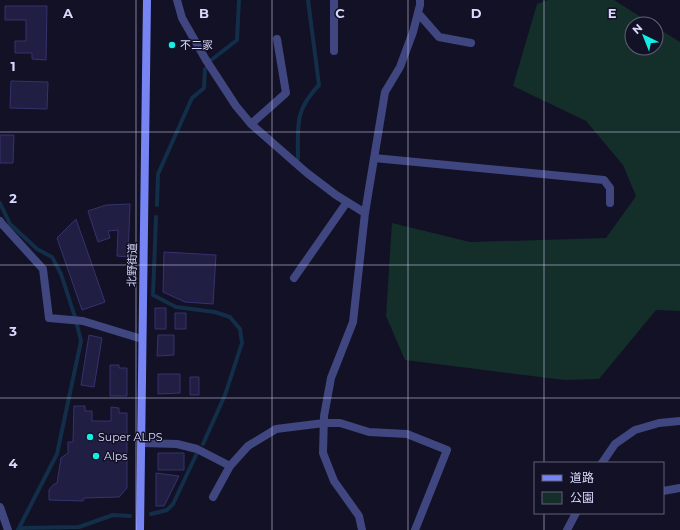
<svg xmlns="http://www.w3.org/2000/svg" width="680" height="530" font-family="Montserrat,'Noto Sans JP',sans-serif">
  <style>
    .green { fill: #142e2a }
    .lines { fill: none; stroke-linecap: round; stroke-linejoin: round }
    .stream { stroke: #122e48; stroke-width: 4 }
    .building { fill: #211e44; stroke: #36326f }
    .street { stroke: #404680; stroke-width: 8 }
    .secondary { stroke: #7785f4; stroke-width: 8 }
    .grid { fill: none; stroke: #d8d9fc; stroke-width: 1; stroke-opacity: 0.55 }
    .poi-dot { fill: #13ede4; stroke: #121125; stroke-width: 1.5 }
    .labels { text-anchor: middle; stroke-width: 3; stroke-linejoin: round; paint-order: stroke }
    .poi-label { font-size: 11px; fill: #d8d9fc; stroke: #121125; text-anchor: start }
    .street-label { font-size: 11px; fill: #d8d9fc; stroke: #121125 }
    .grid-label { font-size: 13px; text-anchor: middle; font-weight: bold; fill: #d8d9fc; stroke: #121125; stroke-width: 3; stroke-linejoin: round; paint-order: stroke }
  </style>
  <rect width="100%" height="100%" fill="#121125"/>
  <!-- green -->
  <path class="green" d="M548,0H614L652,24H632V48H656V27L680,42V311L656,310L599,379L564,380L405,360L386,316L392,223L470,242L606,238L636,196L623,165L586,121L513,86L537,4Z"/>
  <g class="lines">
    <!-- stream -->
    <path class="stream" d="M210,61L237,40L239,0
      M298,159C298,126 294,111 319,85L308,0
      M0,203L10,224L37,249L52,257L61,274L75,317L81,341L57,454L18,530
      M157,205L158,174L192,98L204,88L205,69
      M156,217L153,295L176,307L215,312L230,317L240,329L242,343L225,395L203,444
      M151,514L167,510L173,504L197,453
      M20,528L79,527L113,515L130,516"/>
  </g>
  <!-- building -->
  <path class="building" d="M5,6H47L46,60L32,59V53H15V41H26V20H5Z
    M11,81L48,82L47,109L10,108Z
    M0,135H14L13,163H0Z
    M130,204L128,257L117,256L118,230L108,231L110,238L98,242L88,211L106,205Z
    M76,219L105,302L82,310L57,238Z
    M164,252L216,255L213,304L185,302L163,292Z
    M155,308H166V329H155Z
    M175,313H186V329H175Z
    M89,335L102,338L94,387L81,385Z
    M158,335H174V355L157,356Z
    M110,365H119V368H127V396H110Z
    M158,374H180V393L158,394Z
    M190,377H199V395H190Z
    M74,406H85V411H92V421H111V407L119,408V413H127V488L119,497L84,498L83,501L49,500V490L53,485L57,483L61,458L68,453V442H73Z
    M158,453H184V470H158Z
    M156,473L179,476L164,506H156Z"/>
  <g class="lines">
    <!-- street -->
    <path class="street" d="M177,0L182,18L206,60L236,106L251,124L307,173L336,195L365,213
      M418,13L439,37L471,43
      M334,51V0
      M251,124L286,93L277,39
      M374,158L604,180L610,188V203
      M0,221L2,224L43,269L49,318L83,321L142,339
      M294,278L347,202
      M142,443L177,444L197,449L230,466
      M602,463L615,444L635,430L659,423L680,421
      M663,491L680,488
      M213,497L230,466L248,446L276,429L324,423H340L369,432L407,434L447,450L415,530
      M0,507L8,530
      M362,530L359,516L334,481L323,453L324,416L331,378L353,322L365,213L385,92L400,67L413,32L420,5V0
      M567,530L576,513"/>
    <!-- secondary -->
    <path class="secondary" d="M140,530L147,0"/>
  </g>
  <!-- grid -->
  <path class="grid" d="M136,0V530M272,0V530M408,0V530M544,0V463M0,132H680M0,265H680M0,398H680M544,513V530"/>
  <!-- markers -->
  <g class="poi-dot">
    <circle cx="172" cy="45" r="4"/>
    <circle cx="90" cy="437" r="4"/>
    <circle cx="96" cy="456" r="4"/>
  </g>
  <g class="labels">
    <!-- poi labels -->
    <g class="poi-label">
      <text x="180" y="49">不二家</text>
      <text x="98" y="441">Super ALPS</text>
      <text x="104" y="460">Alps</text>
    </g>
    <!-- street labels -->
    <g class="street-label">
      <text transform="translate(132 265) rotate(-89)" y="4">北野街道</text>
    </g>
  </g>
  <g class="grid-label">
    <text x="68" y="18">A</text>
    <text x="204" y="18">B</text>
    <text x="340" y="18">C</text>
    <text x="476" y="18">D</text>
    <text x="612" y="18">E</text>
    <text x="13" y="71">1</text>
    <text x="13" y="203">2</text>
    <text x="13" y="336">3</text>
    <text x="13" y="468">4</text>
  </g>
  <!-- legend -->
  <rect x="534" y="462" width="130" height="52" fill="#121125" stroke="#61617b"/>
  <rect x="542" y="475" width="20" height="6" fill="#7785f4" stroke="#61617b"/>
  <text x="570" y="482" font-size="12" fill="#d8d9fc">道路</text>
  <rect x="542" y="492" width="20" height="12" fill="#142e2a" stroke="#61617b"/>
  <text x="570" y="502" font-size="12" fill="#d8d9fc">公園</text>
  <!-- north arrow -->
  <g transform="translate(644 36) rotate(317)"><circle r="19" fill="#121125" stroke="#61617b"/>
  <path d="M0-3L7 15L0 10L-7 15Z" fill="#13ede4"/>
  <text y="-6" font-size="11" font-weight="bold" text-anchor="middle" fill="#d8d9fc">N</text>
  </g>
</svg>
